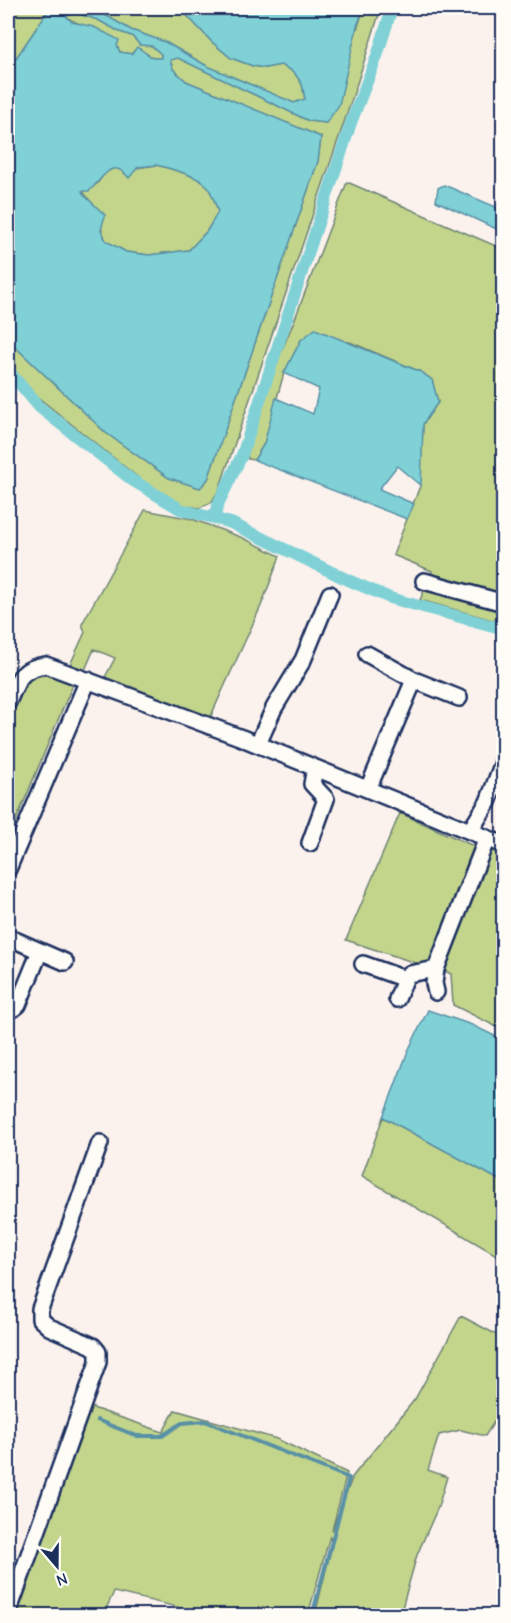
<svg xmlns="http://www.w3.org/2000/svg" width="511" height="1623" font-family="'Comic Neue',sans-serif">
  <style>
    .green { fill: #c2d58b; stroke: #6e8274; stroke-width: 1.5 }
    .water { fill: #80d1d6; stroke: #5890a6; stroke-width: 1.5; fill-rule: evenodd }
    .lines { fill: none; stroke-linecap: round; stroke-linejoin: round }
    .stream { stroke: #5890a6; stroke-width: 4 }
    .canal { stroke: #80d1d6; stroke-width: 12 }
    .minor-casing { stroke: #1b2f5e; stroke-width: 20 }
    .minor { stroke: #fdfcf7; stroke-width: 15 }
  </style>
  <rect width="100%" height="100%" fill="#fcf2ed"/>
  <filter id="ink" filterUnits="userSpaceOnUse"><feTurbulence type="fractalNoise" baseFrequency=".0167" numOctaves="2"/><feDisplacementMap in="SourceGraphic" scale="12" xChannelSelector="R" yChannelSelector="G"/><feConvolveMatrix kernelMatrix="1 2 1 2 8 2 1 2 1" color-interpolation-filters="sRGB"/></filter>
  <g filter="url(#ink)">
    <!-- green -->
    <path class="green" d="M8,8H50L8,70Z
      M93,8H180L212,42L231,58L253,66L265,68L281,65L294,72L302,84L305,99L294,103L207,66L165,42L131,30Z
      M364,8H381L354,93L219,490L211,503L199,508L183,505L150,487L30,391L8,364V340L106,433L169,478L200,488L208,479L318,161L321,137L186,81L173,69L170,60L178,58L309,121L326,123Z
      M76,13L98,20L120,32L132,36L140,45L152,46L161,54V58H153L137,48L131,54L120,52L117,46L118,40C105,34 74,24 66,16Z
      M157,165C170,169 197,175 206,185C213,193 215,203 218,212L207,231L189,250L149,255L126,252L106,241L91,202L82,190L97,184L105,172L115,168L122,170Z
      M347,182L503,249V623L420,600L432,571L393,555L420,486L423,424L438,402L432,380L421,372L350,342L301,340L284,373L264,444L254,460L248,459L246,449L265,391L296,316Z
      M145,510L192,519L243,538L280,556L261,606L209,720L103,681L115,658L94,649L85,670L70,665L85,632L82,624Z
      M35,672L49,673L73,684L8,840V715L22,685Z
      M400,813L478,848L438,948L428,967L346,940Z
      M488,849L503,856V1030L453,1005L451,974L441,969Z
      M383,1117L503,1182V1259L362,1176Z
      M461,1316L503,1338V1425L494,1422L485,1436L461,1430L439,1435L428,1470L447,1477L438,1507L417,1555L400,1615H315L332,1545L330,1536L308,1615H185L186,1609L114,1592L103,1615L14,1616L90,1407L163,1432L175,1410L277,1439L347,1473L332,1530L353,1476L415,1399Z"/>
    <!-- water -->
    <path class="water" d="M50,8L59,11L62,8H93L131,30L165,42L207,66L294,103L305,99L302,84L294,72L281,65L265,68L253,66L231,58L212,42L180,8H364L357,26L339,105L326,123L309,121L178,58L170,60L173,69L186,81L321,137L318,161L208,479L200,488L169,478L106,433L8,340V70ZM76,13L98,20L120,32L132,36L140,45L152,46L161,54V58H153L137,47L132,54L120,52L117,46L119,40L94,27L72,22L66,16ZM157,165C170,169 197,175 206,185C213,193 215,203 218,212L207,231L189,250L149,255L126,252L106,241L101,230L105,215L84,195L82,191H89C103,179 111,156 129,178L138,167Z
      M444,185L503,210V232L436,201L438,188Z
      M315,329L421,372L432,380L438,402L423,424L421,486L397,466L379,489L414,504L407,519L254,460L264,444L276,398L313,414L319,389L284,373L301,340Z
      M428,1010L472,1025L503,1040V1182L383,1117L408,1051Z"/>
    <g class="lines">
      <!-- stream -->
      <path class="stream" d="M97,1420L137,1436H162L182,1423L205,1421L349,1478L312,1616"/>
      <!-- canal -->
      <path class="canal" d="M8,370L39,407L132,480L180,509L231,523L348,580L390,598L504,629
        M214,518L219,502L242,455L352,120L377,56L392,8"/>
      <!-- minor casing -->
      <g class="minor-casing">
        <path id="minor" d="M424,581L504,603
          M367,654L414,680L459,698
          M8,702C17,681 20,668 46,665L242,738L504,845
          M258,744L274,708L303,660L330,594
          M368,789L414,680
          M470,831L488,802L504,760
          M310,843L326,799L312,784L315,768
          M8,869L88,680
          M8,937L65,962
          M363,964L405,979
          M436,992L434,983L436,969L487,838
          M397,999L406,977L409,974L436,969
          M8,1008H14L18,1005L40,951
          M8,1613L98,1362V1352L93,1346L49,1327L40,1319V1309L100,1143"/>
      </g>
      <!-- minor -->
      <use href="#minor" class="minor"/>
    </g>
  </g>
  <!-- margin -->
  <rect width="511" height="1623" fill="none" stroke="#fdfcf7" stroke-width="30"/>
  <rect x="15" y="15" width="481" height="1593" fill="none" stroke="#1b2f5e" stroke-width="2" filter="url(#ink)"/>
  <!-- north arrow -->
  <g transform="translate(57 1566) rotate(160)" stroke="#fdfcf7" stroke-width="4.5" paint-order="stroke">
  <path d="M0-4.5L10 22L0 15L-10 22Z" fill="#1b2f5e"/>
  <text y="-9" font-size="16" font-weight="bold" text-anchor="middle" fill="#1b2f5e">N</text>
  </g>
</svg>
